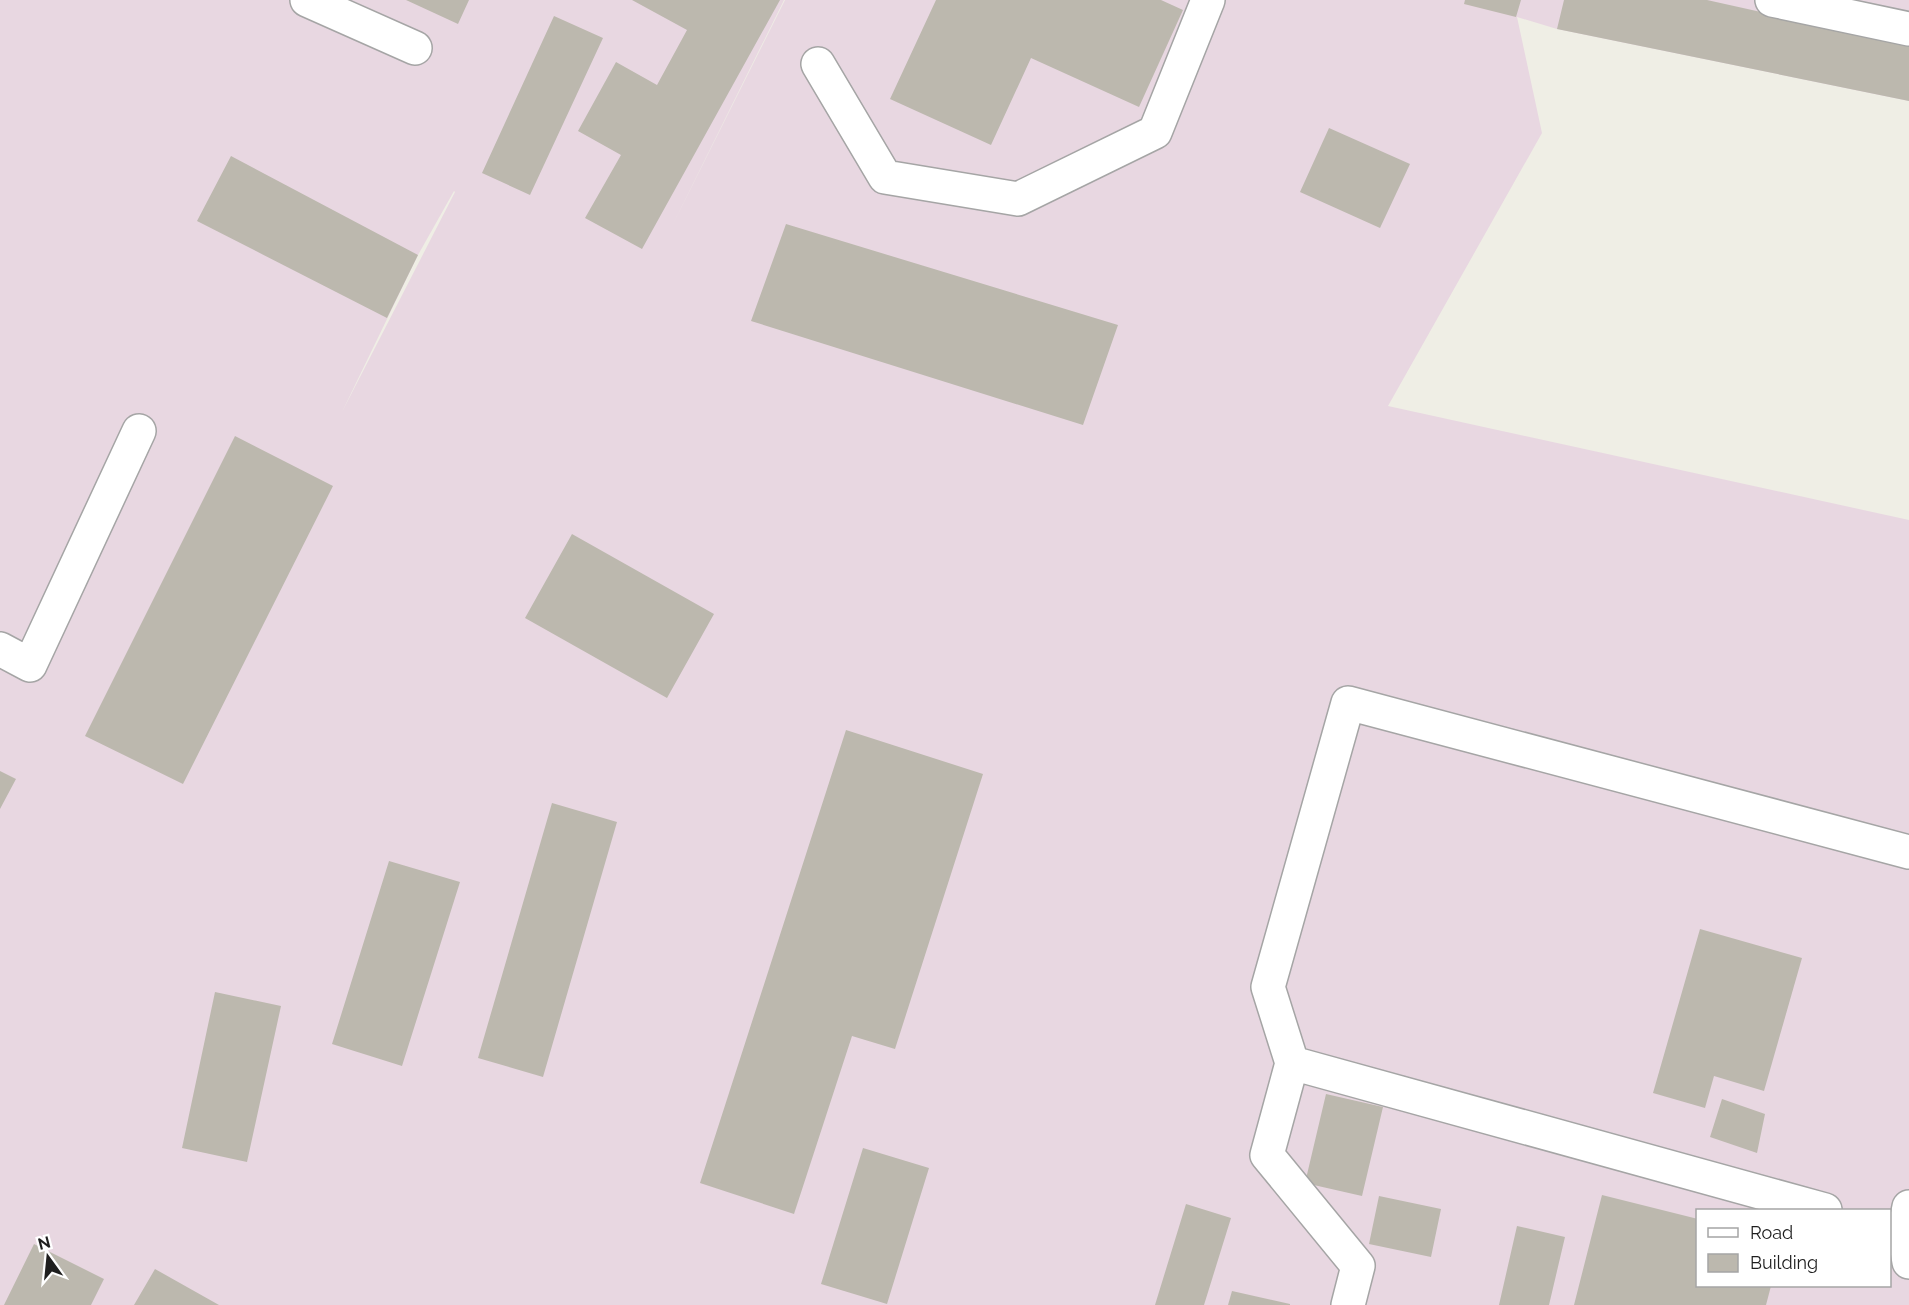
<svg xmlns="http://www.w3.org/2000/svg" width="1909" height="1305" font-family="Raleway,sans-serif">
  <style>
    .industrial { fill: #e8d7e1; fill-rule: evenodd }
    .building { fill: #bcb8ae }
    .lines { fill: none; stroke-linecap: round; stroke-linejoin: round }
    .minor-casing { stroke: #a5a5a5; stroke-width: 36 }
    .minor { stroke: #fff; stroke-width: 33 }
  </style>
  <rect width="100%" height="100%" fill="#efeee5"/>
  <!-- industrial -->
  <path class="industrial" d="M0,0H784L672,226L785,0H1909V101L1557,29L1517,17L1542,133L1388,406L1909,520V1305H0ZM454,191L455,192L342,412L418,255ZM1698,1210H1890V1286H1698Z"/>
  <!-- building -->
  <path class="building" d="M406,0H469L458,24Z
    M632,0H780L642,249L585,218L621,155L578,131L616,62L657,85L687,30Z
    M936,0H1161L1183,10L1139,107L1031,58L991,145L890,99Z
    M1465,0H1521L1516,17L1464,4Z
    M1564,0H1707L1909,45V101L1557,29Z
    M554,16L603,38L530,195L482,173Z
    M1329,128L1410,164L1380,228L1300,192Z
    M231,156L418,255L387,318L197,221Z
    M786,224L1118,325L1083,425L751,321Z
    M235,436L333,486L183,784L85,736Z
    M572,534L714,614L667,698L525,618Z
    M846,730L983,774L895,1049L852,1036L794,1214L700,1183Z
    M0,771L16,779L0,809Z
    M552,803L617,822L543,1077L478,1058Z
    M389,861L460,882L402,1066L332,1044Z
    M1700,929L1802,958L1764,1091L1714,1076L1705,1108L1653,1093Z
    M215,992L281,1006L247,1162L182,1148Z
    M1326,1094L1383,1107L1362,1196L1305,1183Z
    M1722,1099L1765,1114L1757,1153L1710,1137Z
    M863,1148L929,1168L887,1304L821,1284Z
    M1602,1195L1698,1219V1286H1771L1766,1305H1574Z
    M1379,1196L1441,1209L1431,1257L1369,1244Z
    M1186,1204L1231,1218L1204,1305H1155Z
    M1517,1226L1565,1237L1549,1305H1499Z
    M34,1244L104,1279L91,1305H4Z
    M155,1269L219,1305H134Z
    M1232,1291L1290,1304V1305H1228Z"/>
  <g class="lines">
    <!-- minor casing -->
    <g class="minor-casing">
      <path id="minor" d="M307,0L415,48
        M1772,0L1909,29
        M818,64L885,177L1018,199L1155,132L1208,0
        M0,649L30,665L139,431
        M1292,1063L1825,1210
        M1909,1207L1904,1232L1909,1262
        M1348,1305L1358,1266L1267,1155L1292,1063L1268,987L1348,703L1909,852"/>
    </g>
    <!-- minor -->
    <use href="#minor" class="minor"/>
  </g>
  <!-- legend -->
  <rect x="1696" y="1209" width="195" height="78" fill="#ffffff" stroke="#a5a5a5" stroke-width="1.5"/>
  <rect x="1708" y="1228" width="30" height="9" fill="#ffffff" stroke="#a5a5a5" stroke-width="1.5"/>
  <text x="1750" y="1239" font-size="18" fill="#1e1e1e">Road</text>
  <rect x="1708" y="1254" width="30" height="18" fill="#bcb8ae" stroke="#a5a5a5" stroke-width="1.5"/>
  <text x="1750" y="1269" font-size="18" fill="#1e1e1e">Building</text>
  <!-- north arrow -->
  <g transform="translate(48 1257) rotate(345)" stroke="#ffffff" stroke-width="4.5" paint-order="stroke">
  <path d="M0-4.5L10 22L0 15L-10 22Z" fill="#1e1e1e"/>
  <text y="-9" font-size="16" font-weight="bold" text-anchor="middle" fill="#1e1e1e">N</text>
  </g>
</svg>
